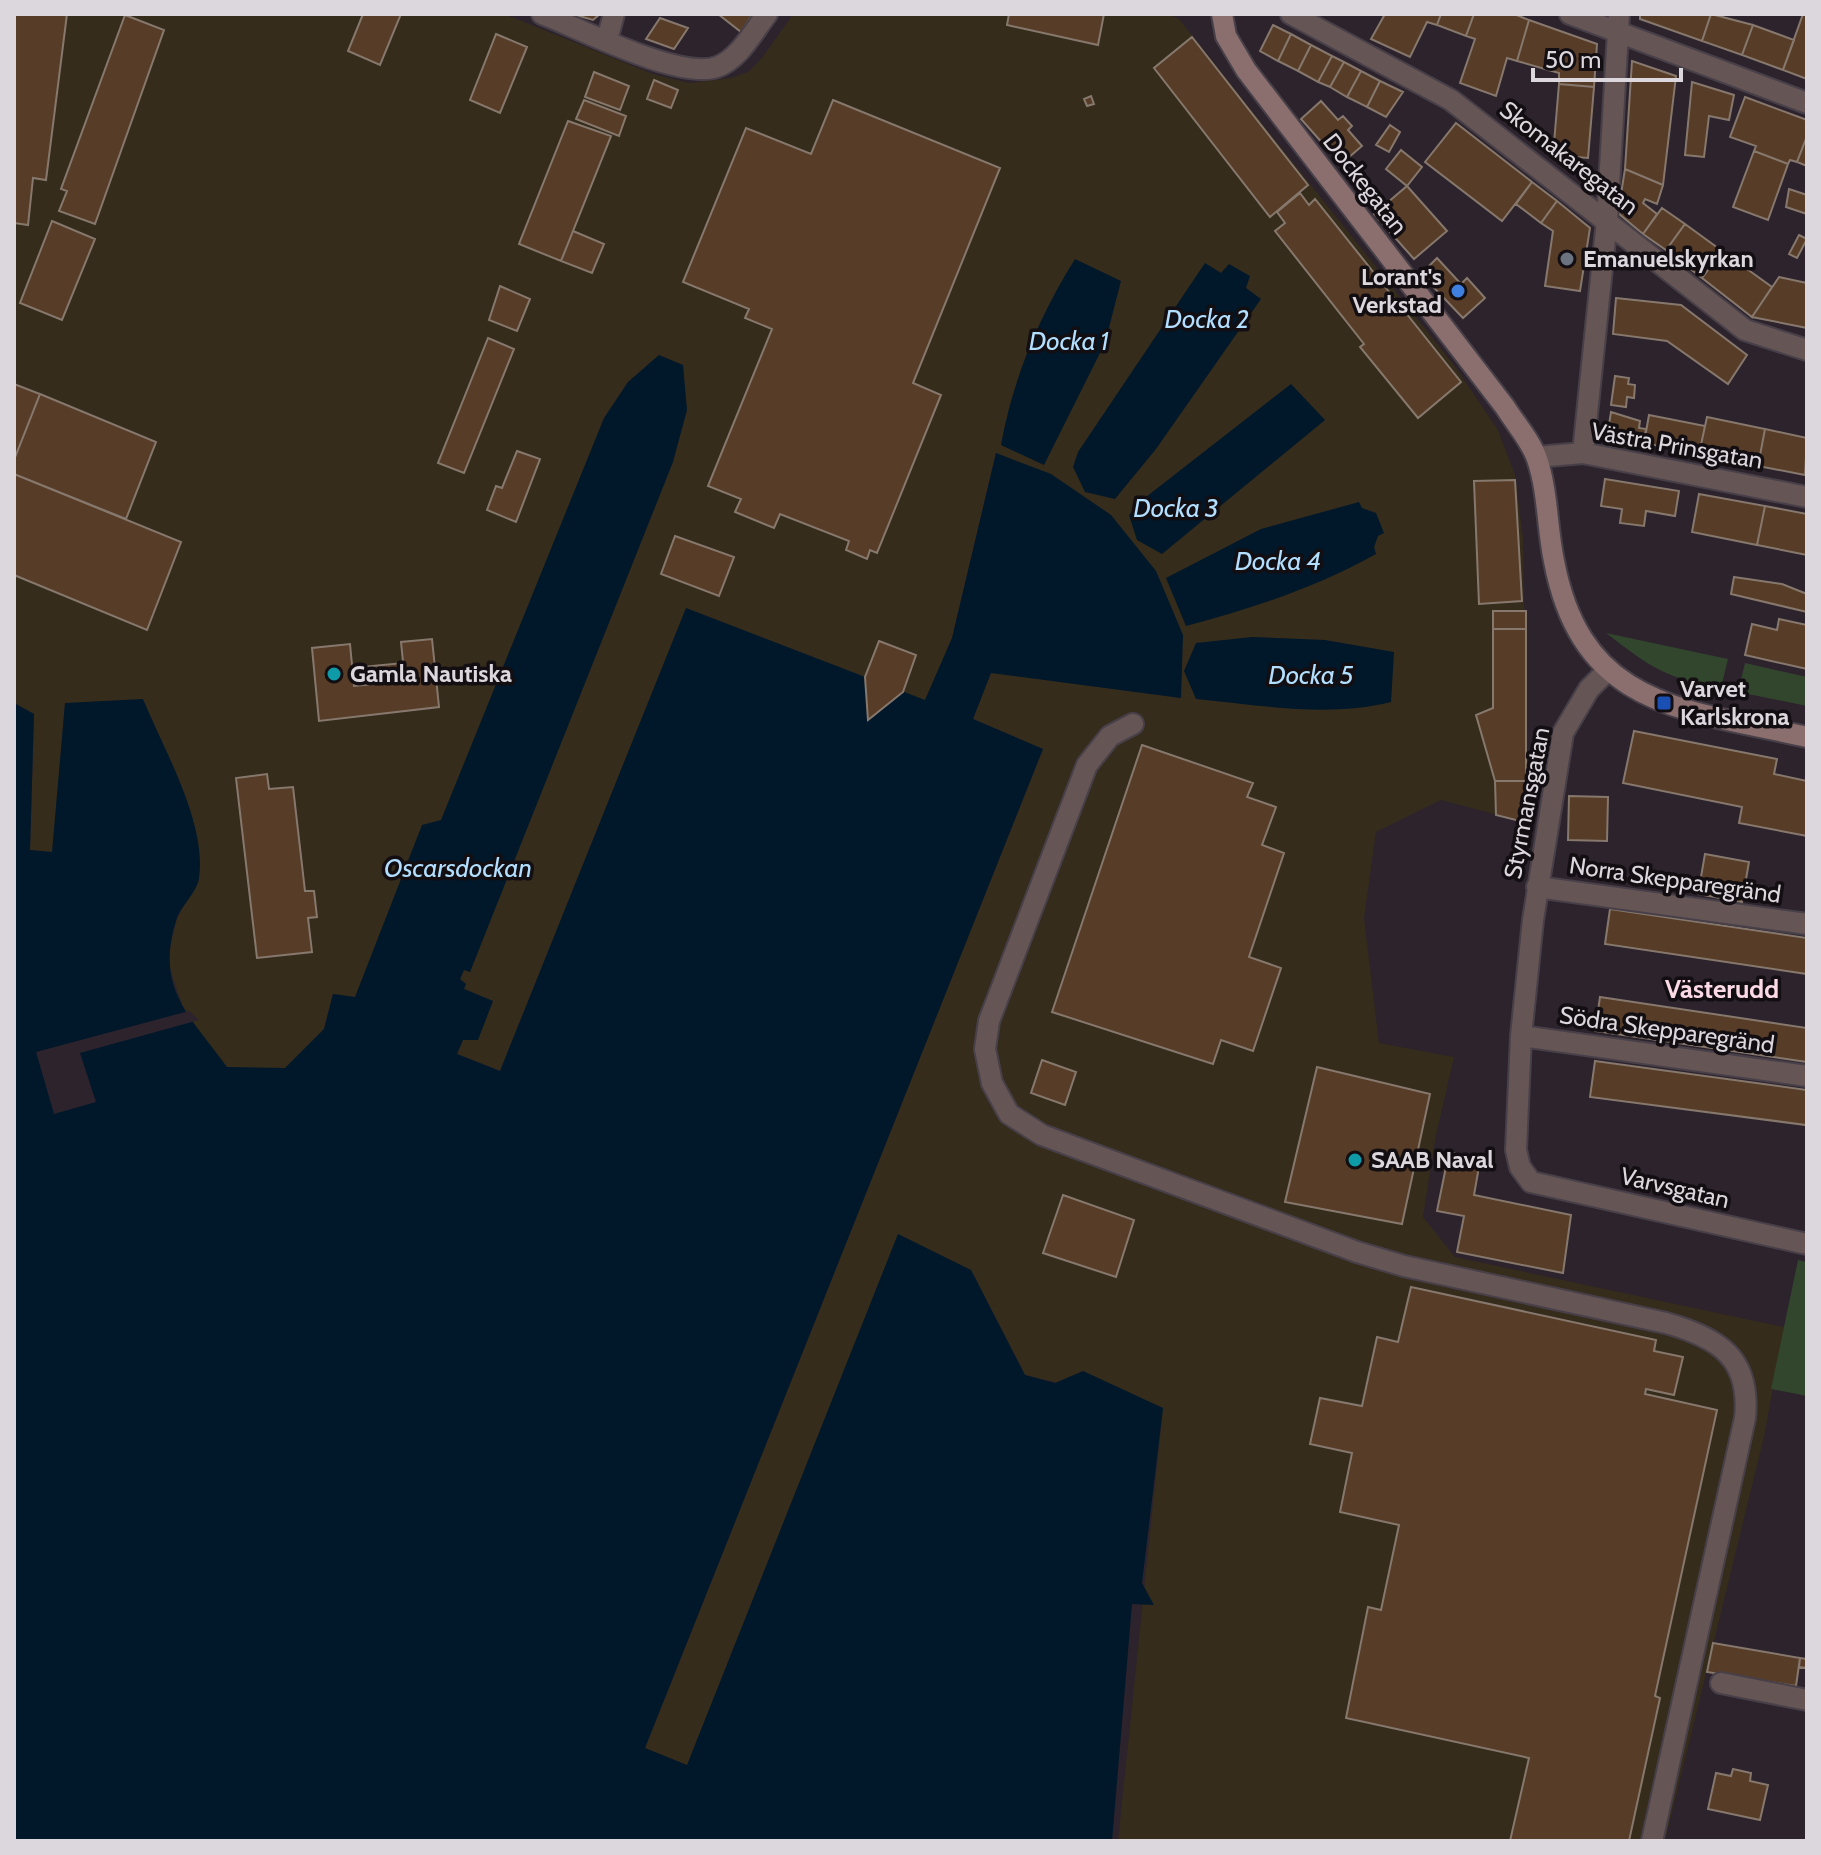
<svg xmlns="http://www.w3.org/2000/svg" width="1821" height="1855" font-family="Cabin,sans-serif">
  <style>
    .industrial { fill: #352c1c }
    .green { fill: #32452d }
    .water { fill: #00182a }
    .pier { fill: #2c232d }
    .building { fill: #573c27; stroke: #86786d; stroke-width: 2 }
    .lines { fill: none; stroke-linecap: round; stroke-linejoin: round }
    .street-casing { stroke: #484049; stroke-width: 24 }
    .secondary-casing { stroke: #484049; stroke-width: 24 }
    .street { stroke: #655; stroke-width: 20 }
    .secondary { stroke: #8a6f6e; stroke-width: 20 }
    .worship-dot { fill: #6b7280; stroke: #120e12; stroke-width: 3 }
    .shop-dot { fill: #3f7fe0; stroke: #120e12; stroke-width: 3 }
    .culture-dot { fill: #0f9aa8; stroke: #120e12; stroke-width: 3 }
    .transit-dot { fill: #1a4fb4; stroke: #120e12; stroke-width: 3 }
    .labels { text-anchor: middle; stroke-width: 7; stroke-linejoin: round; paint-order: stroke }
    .street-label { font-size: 24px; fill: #dcd6dd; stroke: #120e12 }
    .poi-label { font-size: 24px; font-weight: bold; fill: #dcd6dd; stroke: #120e12; text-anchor: start }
    .water-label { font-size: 26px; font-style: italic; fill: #b2dfff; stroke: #120e12 }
    .neighbourhood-label { font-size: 26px; font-weight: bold; fill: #fbd9e5; stroke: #120e12 }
  </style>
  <rect width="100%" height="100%" fill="#2c232d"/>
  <!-- industrial -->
  <path class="industrial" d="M14,14H504L653,74L689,83L731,78L748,72L762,58L793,14H1168L1179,19L1454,365L1498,430L1515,475L1523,537L1528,823L1441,800L1376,832L1364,918L1379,1043L1454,1057L1435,1140L1423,1217L1455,1257L1784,1327L1764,1437L1665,1841H1118L1163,1408L1025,1375L971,1270L898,1235L687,1766L645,1748L1043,749L973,719L991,672L1180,698L996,453L952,638L926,701L686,609L500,1071L457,1054L462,1040L493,1001L464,989L460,979L464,970L470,972L484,935L355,997L333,994L324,1029L285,1068H227L185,1013L167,960L177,918L199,880L65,703L53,852L30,850L34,714L14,703Z"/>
  <!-- green -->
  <path class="green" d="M1606,633L1728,659L1721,688C1665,678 1650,667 1606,633Z
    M1745,663L1807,677V706L1738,692Z
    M1798,1260L1807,1262V1396L1771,1389Z"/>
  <!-- water -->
  <path class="water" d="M1075,259L1121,281L1105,343L1044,465L1001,445C1013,378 1039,317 1075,259Z
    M1205,263L1221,273L1229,264L1250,276L1246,288L1261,299L1156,449L1115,499L1085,492L1073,467L1078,452Z
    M659,355L683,365L687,410L673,462L470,972L464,970L460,979L466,984L464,989L493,1001L478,1040H463L457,1054L500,1071L686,608L925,700L952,638L996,453L1051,474L1111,515L1156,571L1183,635L1181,698L991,673L973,719L1043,749L645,1748L687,1765L898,1234L971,1270L1025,1375L1055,1383L1083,1371L1163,1408L1142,1583L1154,1605L1132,1604L1112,1841H14V703L34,714L30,850L52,852L65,703L143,699C164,750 207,823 199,878C197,893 180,906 176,921C155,989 190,1016 227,1067L285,1068L324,1029L333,994L355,997L422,825L441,820L604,418L628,382Z
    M1291,384L1325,420L1162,554L1137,540L1129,515L1146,497Z
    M1359,502L1362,508L1376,513L1384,533L1378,536L1374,547L1376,554C1315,588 1253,608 1186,626L1166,578L1261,529Z
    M1252,637L1325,640L1394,652L1391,702C1327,718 1260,705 1196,699L1184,671L1196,643Z"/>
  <!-- pier -->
  <path class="pier" d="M189,1011L199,1020L80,1053L96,1102L54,1114L36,1052Z"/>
  <!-- building -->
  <path class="building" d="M14,14H67L46,180L33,178L28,225L14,223Z
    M363,14H401L380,65L348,51Z
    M572,14H600L593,20Z
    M718,14H753L741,32Z
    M1009,14H1104L1098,45L1007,25Z
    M1385,14H1441L1437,25L1427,22L1410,57L1371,39Z
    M1441,14H1474L1466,36L1437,25Z
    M1474,14H1514L1529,20L1517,61L1507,58L1496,96L1460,83L1475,39L1466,36Z
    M1640,14H1711L1702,41L1640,19Z
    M1711,14L1753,25L1742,55L1702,41Z
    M1803,14H1807V79L1783,70Z
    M125,15L164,30L95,224L59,211L67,191L61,189Z
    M660,18L688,28L674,49L646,39Z
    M1529,20L1597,44L1594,87L1559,84V73L1517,61Z
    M1273,25L1291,34L1278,61L1260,51Z
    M1753,25L1794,40L1783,70L1742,55Z
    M496,34L527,47L500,113L470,100Z
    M1291,34L1311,45L1298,71L1278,61Z
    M1192,37L1308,185L1270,217L1154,68Z
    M1311,45L1332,56L1318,82L1298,71Z
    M1332,56L1344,62L1330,87L1318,82Z
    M1632,61L1676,76L1663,185L1625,169Z
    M1344,62L1361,71L1347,97L1330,87Z
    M1361,71L1380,81L1367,107L1347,97Z
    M594,72L629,86L620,110L585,97Z
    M654,80L678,90L671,108L647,99Z
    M1380,81L1403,92L1386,117L1367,107Z
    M1692,82L1734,95L1729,120L1709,116L1704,157L1685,155Z
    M1559,84L1594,87L1588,158L1553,155Z
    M1091,96L1094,104L1087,106L1084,99Z
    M1745,97L1807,120V136L1797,162L1790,160L1788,164L1754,151L1756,146L1730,137Z
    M584,100L626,116L619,136L576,119Z
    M833,100L1000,168L913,383L941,395L877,553L870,550L867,559L846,550L849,541L780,514L774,528L735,512L741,499L708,486L772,329L745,318L749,309L683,282L746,128L811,154Z
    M1321,101L1338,120L1343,116L1352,126L1348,130L1362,146L1341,164L1301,119Z
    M568,121L611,136L561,261L519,244Z
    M1456,123L1532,182L1502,221L1425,162Z
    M1390,125L1400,132L1389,152L1376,145Z
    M1807,136V166L1797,162Z
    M1401,150L1422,167L1407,186L1386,169Z
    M1754,151L1788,164L1768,220L1733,207Z
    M1625,169L1663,185L1657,204L1645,199L1643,203L1657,214L1643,234L1618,213Z
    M1532,182L1557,201L1541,223L1516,204Z
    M1407,186L1447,231L1414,259L1374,214Z
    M1789,189L1807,195V214L1786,207Z
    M1300,193L1309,205L1315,199L1461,382L1418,418L1360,347L1364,344L1275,231L1285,223L1277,212Z
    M1557,201L1590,228L1580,291L1545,286L1553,231L1541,223Z
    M1662,208L1685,224L1666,250L1643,234Z
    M52,221L95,239L62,320L20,303Z
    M1685,224L1722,251L1702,278L1666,250Z
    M573,231L604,244L592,273L561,261Z
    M1799,235L1807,239L1797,258L1789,254Z
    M1722,251L1772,287L1752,317L1702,278Z
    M1437,258L1461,284L1467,278L1485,298L1463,318L1421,274Z
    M1779,277L1807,283V328L1752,317Z
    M500,286L530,299L517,331L489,320Z
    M1616,298L1681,305L1747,355L1728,384L1667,341L1613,334Z
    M488,338L514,349L464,473L438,463Z
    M1615,376L1629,378L1628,384L1635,385L1634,398L1627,397L1626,407L1611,405Z
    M14,384L40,394L14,460Z
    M40,394L156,442L126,519L14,474V460Z
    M1611,412L1640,421L1639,428L1646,429L1644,443L1607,437Z
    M1649,415L1705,426L1699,454L1644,443Z
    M1707,417L1765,429L1758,466L1699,454Z
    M1765,429L1807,438L1805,475L1758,466Z
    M517,451L540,459L516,522L487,510L496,486L502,488Z
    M14,474L181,542L147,630L14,575Z
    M1605,479L1679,491L1675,516L1646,511L1644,526L1620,523L1622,509L1601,506Z
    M1515,480L1522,601L1479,604L1474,481Z
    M1699,494L1765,506L1757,545L1692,532Z
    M1765,506L1807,514V555L1757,545Z
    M675,536L734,557L719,596L661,574Z
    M1734,577L1782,584L1807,594V612L1731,594Z
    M1493,611H1526V629H1493Z
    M1779,619L1807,625V669L1745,655L1752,624L1777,630Z
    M1493,629H1526V781H1495L1476,715L1493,708Z
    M432,639L439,707L319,721L312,648L350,644L354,686L405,681L401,642Z
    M879,641L916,655L903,692L868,720L865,677Z
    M403,663L405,681L354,686L352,668Z
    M1634,731L1777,759L1774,774L1807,781V836L1739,823L1742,807L1623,783Z
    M1142,745L1253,783L1247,797L1276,807L1262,845L1284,853L1249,957L1281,968L1253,1051L1221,1040L1213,1064L1052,1012Z
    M267,774L269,789L293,787L305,891H314L317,917L308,918L312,952L257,958L236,778Z
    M1495,781H1526L1528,823L1496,815Z
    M1569,796L1608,797L1607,841L1568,840Z
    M1705,854L1749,862L1742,902L1698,894Z
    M1610,909L1807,938V974L1605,944Z
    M1600,997L1807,1028V1062L1595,1031Z
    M1042,1060L1076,1072L1065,1105L1031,1093Z
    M1595,1061L1807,1090L1806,1125L1590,1097Z
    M1317,1067L1430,1094L1402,1224L1285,1202Z
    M1449,1152L1480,1161L1474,1195L1571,1215L1563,1273L1457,1252L1464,1216L1437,1211Z
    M1063,1195L1134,1220L1116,1277L1043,1253Z
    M1411,1287L1656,1340L1654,1351L1683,1357L1674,1395L1646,1389L1645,1394L1717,1410L1655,1696L1660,1698L1629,1841H1510L1529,1758L1346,1718L1368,1607L1381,1610L1399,1525L1340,1512L1352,1453L1310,1444L1320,1398L1362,1406L1377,1337L1398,1342Z
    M1713,1643L1800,1658L1796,1686L1707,1672Z
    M1800,1658L1807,1659V1668L1799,1667Z
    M1733,1769L1751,1773L1750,1781L1768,1785L1760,1820L1708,1809L1716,1773L1731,1776Z"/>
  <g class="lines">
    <!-- street casing -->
    <g class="street-casing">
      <path id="street" d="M542,14C581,29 679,80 717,67C739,59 753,32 767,14
        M1291,14L1451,100L1745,330L1807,350
        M1570,14L1807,103
        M607,40L614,14
        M1583,453L1607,220L1619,14
        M1537,457L1583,453L1807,497
        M1607,671L1589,689L1563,733L1533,920L1521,1036L1516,1150L1520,1167L1531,1182L1807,1244
        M1133,724L1110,736L1087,765L989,1021L985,1049L992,1083L1009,1114L1042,1135L1357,1252L1404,1266L1666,1323C1719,1338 1751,1358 1745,1418L1652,1841
        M1537,887L1807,924
        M1521,1036L1807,1076
        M1721,1683L1807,1700"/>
    </g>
    <!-- secondary casing -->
    <g class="secondary-casing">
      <path id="secondary" d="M1222,14L1226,36L1246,70L1505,407C1515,423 1531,441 1537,459C1548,491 1547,528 1554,561C1582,709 1685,709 1807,737"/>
    </g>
    <!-- street -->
    <use href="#street" class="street"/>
    <!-- secondary -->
    <use href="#secondary" class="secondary"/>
  </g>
  <!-- markers -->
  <circle class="worship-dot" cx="1567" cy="259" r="8"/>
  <circle class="shop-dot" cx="1458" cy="291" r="8"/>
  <g class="culture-dot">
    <circle cx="334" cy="674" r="8"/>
    <circle cx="1355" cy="1160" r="8"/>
  </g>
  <rect class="transit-dot" x="1656" y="695" width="16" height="16" rx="4"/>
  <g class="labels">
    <!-- street labels -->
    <g class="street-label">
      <text transform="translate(1569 158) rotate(38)" y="8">Skomakaregatan</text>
      <text transform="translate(1365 184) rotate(52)" y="8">Dockegatan</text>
      <text transform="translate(1677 446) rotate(10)" y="8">Västra Prinsgatan</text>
      <text transform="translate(1527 803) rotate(-79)" y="8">Styrmansgatan</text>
      <text transform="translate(1675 880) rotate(8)" y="8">Norra Skepparegränd</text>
      <text transform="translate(1667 1030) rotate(8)" y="8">Södra Skepparegränd</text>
      <text transform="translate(1675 1188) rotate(13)" y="8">Varvsgatan</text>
    </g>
    <!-- poi labels -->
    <g class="poi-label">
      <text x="1583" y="267">Emanuelskyrkan</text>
      <text x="1442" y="285" text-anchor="end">Lorant's<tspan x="1442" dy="28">Verkstad</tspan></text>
      <text x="350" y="682">Gamla Nautiska</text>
      <text x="1680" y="697">Varvet<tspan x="1680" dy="28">Karlskrona</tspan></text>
      <text x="1371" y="1168">SAAB Naval</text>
    </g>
    <!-- water labels -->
    <g class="water-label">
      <text x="1207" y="328">Docka 2</text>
      <text x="1069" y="350">Docka 1</text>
      <text x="1176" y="517">Docka 3</text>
      <text x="1278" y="570">Docka 4</text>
      <text x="1311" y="684">Docka 5</text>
      <text x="458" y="877">Oscarsdockan</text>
    </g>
    <!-- neighbourhood labels -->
    <g class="neighbourhood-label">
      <text x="1722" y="998">Västerudd</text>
    </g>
  </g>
  <!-- border -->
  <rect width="1821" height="1855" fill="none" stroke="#dcd6dd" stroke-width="32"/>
  <!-- scale -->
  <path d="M1533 68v12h148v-12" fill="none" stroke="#dcd6dd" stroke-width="4"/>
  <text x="1545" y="68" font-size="24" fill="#dcd6dd" stroke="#120e12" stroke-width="6" paint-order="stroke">50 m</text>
</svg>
